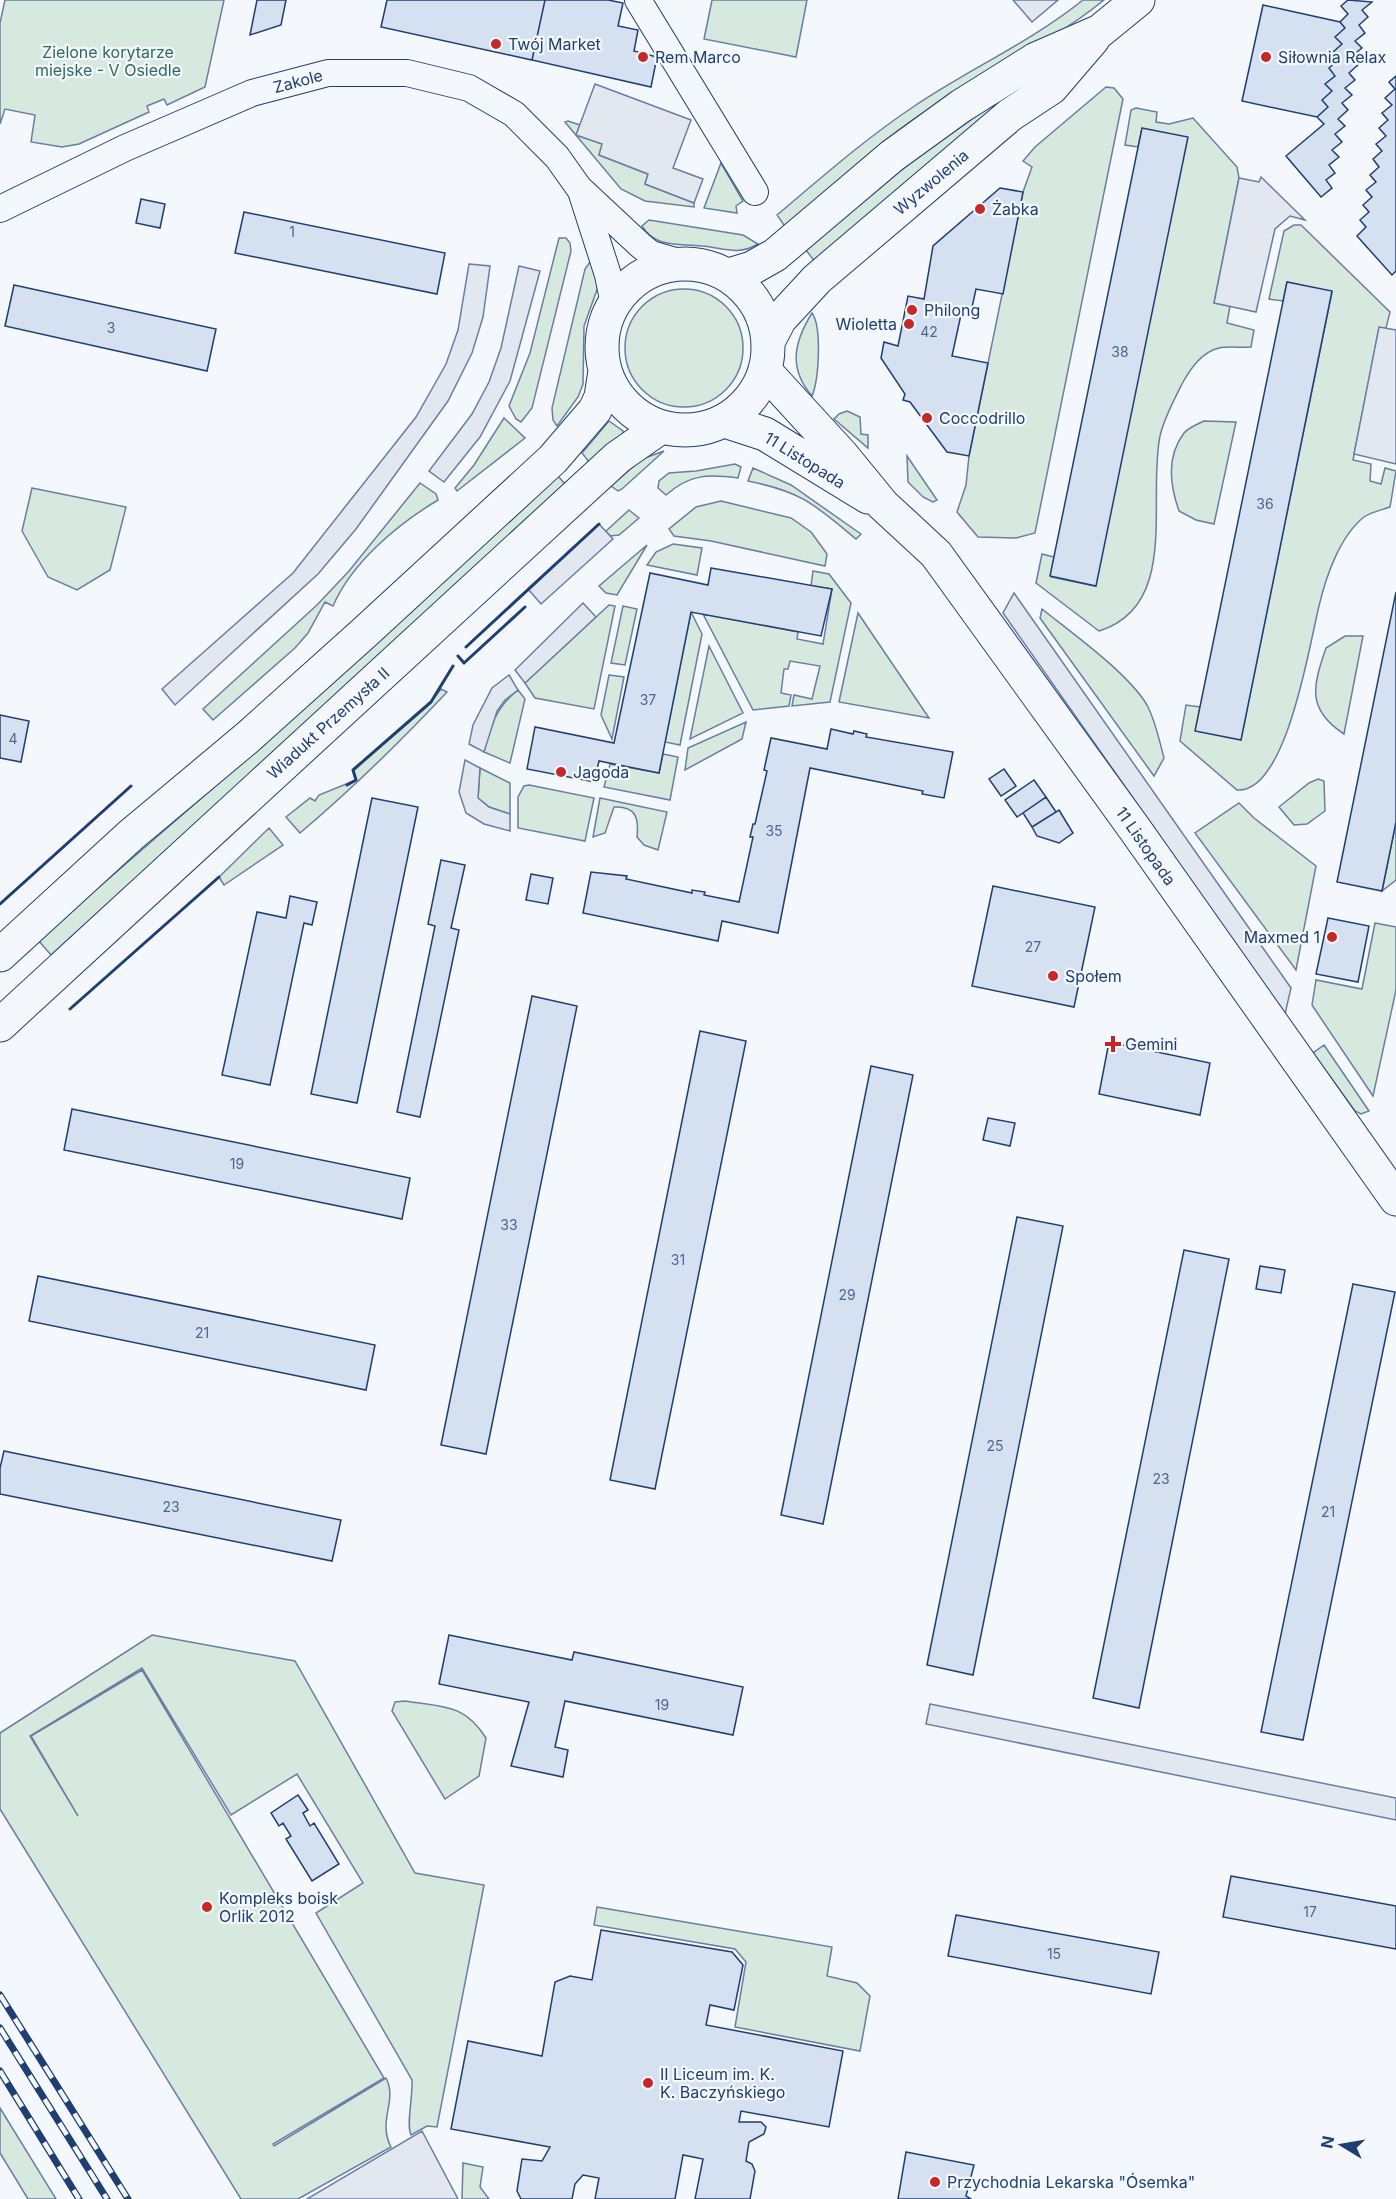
<svg xmlns="http://www.w3.org/2000/svg" width="1396" height="2199" font-family="Inter,sans-serif">
  <style>
    .green { fill: #d7e8df; stroke: #687fa3; stroke-width: 1.5 }
    .parking { fill: #e3e8f0; stroke: #687fa3; stroke-width: 1.5 }
    .building { fill: #d5e0f0; stroke: #1d3f73; stroke-width: 1.5 }
    .lines { fill: none; stroke-linecap: round; stroke-linejoin: round }
    .street-casing { stroke: #1d3f73; stroke-width: 28 }
    .secondary-casing { stroke: #1d3f73; stroke-width: 35 }
    .street { stroke: #f4f7fb; stroke-width: 26 }
    .secondary { stroke: #f4f7fb; stroke-width: 33 }
    .rail-casing { stroke: #1d3f73; stroke-width: 7 }
    .rail { stroke: #f4f7fb; stroke-width: 4.5; stroke-dasharray: 14; stroke-linecap: butt }
    .wall { stroke: #1d3f73; stroke-width: 3 }
    .poi-dot { fill: #c62828; stroke: #f4f7fb; stroke-width: 2 }
    .labels { text-anchor: middle; stroke-width: 4.5; stroke-linejoin: round; paint-order: stroke }
    .number-label { font-size: 14px; fill: #4b6792 }
    .poi-label { font-size: 16px; fill: #1d3f73; stroke: #f4f7fb; text-anchor: start }
    .park-label { font-size: 16px; fill: #2c6c60; stroke: #f4f7fb }
    .street-label { font-size: 16px; fill: #1d3f73; stroke: #f4f7fb }
  </style>
  <rect width="100%" height="100%" fill="#f4f7fb"/>
  <!-- green -->
  <path class="green" d="M5,0H224L205,87L167,105L164,99L147,106L149,112L79,144L62,147L31,142L35,115L5,109L0,124V23Z
    M712,0H807L796,57L704,39Z
    M1083,0H1104C1049,45 984,72 926,111C875,144 831,188 786,228L777,215C821,178 865,139 913,107C969,69 1031,42 1083,0Z
    M1050,65L815,262L806,250L916,158Z
    M1106,87L1114,88L1123,99L1035,533L1016,538L978,537L957,512L966,485L969,456L1023,192L1032,167L1023,161L1035,147Z
    M1136,108L1157,112L1156,122L1169,124L1193,118L1237,167L1239,178L1214,303L1230,306L1227,323L1254,330L1251,347C1241,348 1228,346 1219,348C1202,352 1191,368 1183,382C1175,398 1164,418 1160,436C1147,499 1180,606 1099,631L1036,583L1042,554L1054,557L1051,577L1095,586L1142,129L1138,147L1125,145L1131,110Z
    M568,121L580,125L576,135L603,144L599,155L648,174L645,184L694,203V207L645,201L621,189L565,122Z
    M721,163L743,201L736,206L737,213L704,208Z
    M649,220L743,235L758,244C738,256 724,248 702,246C680,243 656,249 642,226Z
    M1294,225H1301L1390,312L1386,328H1379L1353,460L1371,464L1370,481L1381,484L1385,468L1396,471L1390,507C1382,510 1371,512 1364,517C1340,536 1326,576 1319,606C1310,641 1287,794 1237,790L1180,741L1186,705L1200,707L1196,731L1241,739L1332,292L1287,282L1283,301L1269,299L1284,231Z
    M559,238H566L570,243L571,251L532,408L521,422L516,419L509,406L530,353Z
    M593,258L598,287L584,326L583,384L578,397L557,426L553,420L552,408L585,269Z
    M625 348a59 59 0 1 1 118 0a59 59 0 1 1-118 0Z
    M812,313C822,327 819,379 812,396C788,368 794,342 812,313Z
    M847,411L860,417L861,434L868,435V448L834,419L839,414Z
    M504,418L525,438L457,491L455,488L474,465Z
    M609,421L623,431V434L589,462L582,453Z
    M1204,421L1236,422L1214,524L1196,520L1179,511C1170,485 1166,457 1184,433C1188,428 1198,424 1204,421Z
    M664,451L622,489L618,491L611,486L642,459Z
    M907,456L937,500L933,502L923,497L908,482Z
    M735,464L741,467L738,478C708,474 690,474 666,495L658,488L659,481L669,473L696,471Z
    M753,468L791,485L861,534L856,539C815,505 803,492 748,481Z
    M558,476L566,485L51,955L38,940L250,756Z
    M420,483L436,494L438,500C398,524 352,562 333,606L325,602L308,633L295,648L213,720L203,709L317,605L349,571Z
    M32,488L126,507L110,570L77,590L48,577L22,531Z
    M721,501L791,518L811,532L827,554L825,566L711,541L674,536L669,529L696,507Z
    M629,510L639,518L619,535L610,536L606,531Z
    M673,544L702,548L697,575L647,565L656,552Z
    M647,545L617,595L606,593L599,586Z
    M813,571L829,574L851,603L830,702L792,706L794,695L812,699L820,666L790,661L788,669H784L781,693L791,695L789,706L753,710L703,614L798,632L797,639L823,644L832,589L811,586Z
    M609,605L615,606L594,709L535,698L525,683Z
    M623,606L637,609L625,665L611,663Z
    M1042,609C1072,633 1128,673 1147,705C1156,722 1159,740 1164,758L1154,776L1040,618Z
    M691,612L702,634L680,745L665,742Z
    M858,613L929,718L839,702Z
    M1345,636H1363L1344,734C1306,709 1313,686 1326,648Z
    M709,646L743,713L690,739Z
    M609,675L624,677L612,739L601,715Z
    M441,689L447,692C400,742 352,789 300,833L286,817L310,798L315,801L319,795L356,780L353,770L431,702Z
    M518,690L525,699L510,763L484,752C490,726 497,706 518,690Z
    M746,722L742,739L685,770L688,748Z
    M663,754L678,757L670,800L604,787L610,764L659,773Z
    M480,768L510,783V814L489,807L478,798Z
    M1318,779L1324,781L1325,811L1307,824L1294,825L1279,807L1309,783Z
    M529,785L594,798L585,841L518,828V797L524,786Z
    M600,798L667,812L658,850L644,845L637,837C639,818 636,806 614,807L605,833L593,837Z
    M1239,803L1254,818L1316,866L1296,970L1195,833Z
    M1396,822V880L1382,891Z
    M269,828L283,845L224,885L219,877Z
    M1375,923L1396,927V990L1373,1096L1312,1005L1316,980L1362,989Z
    M1324,1045L1369,1111L1361,1114L1355,1111L1313,1053Z
    M152,1635L295,1661L415,1873L484,1885L437,2127L427,2126L411,2135C406,2125 413,2097 412,2080L316,1913L363,1883L297,1774L231,1815L142,1668L30,1736L78,1816L31,1736L142,1670L384,2078L273,2144L274,2146L386,2078C398,2101 377,2120 391,2147L298,2199H241L0,1809V1733Z
    M405,1701C442,1707 464,1703 486,1738L479,1776L445,1799L392,1711L395,1702Z
    M597,1907L832,1947L827,1976L857,1983L870,1996L860,2051L735,2027L746,1962L735,1949L594,1925Z
    M0,2108L56,2199H28L0,2153Z
    M463,2163L483,2167L480,2187L489,2199H462Z"/>
  <!-- parking -->
  <path class="parking" d="M1013,0H1058L1032,22Z
    M595,84L691,120L673,168L703,179L694,203L645,184L648,174L599,155L602,144L576,135Z
    M1261,177L1305,220L1290,216L1275,229L1256,312L1214,303L1239,178L1259,182Z
    M469,264L490,266L483,317L472,353L448,401L356,529L318,574L175,705L162,689L293,573L416,417L446,364L458,330Z
    M519,266L540,271L510,381L480,437L444,482L429,471L472,414L489,382L501,348Z
    M1379,327L1396,330V464L1354,454Z
    M599,524L613,539L541,604L528,589Z
    M1014,593L1291,988L1285,1014L1003,613Z
    M583,603L596,617L525,683L515,670Z
    M509,675L518,690L505,700L497,711L484,752L469,744L473,725L492,688Z
    M465,760L480,768L478,798L489,807L510,814V831L484,824L466,813L459,792Z
    M930,1704L1396,1798V1820L926,1724Z
    M422,2131L458,2199H307Z"/>
  <!-- building -->
  <path class="building" d="M257,0H286L281,25L250,35Z
    M387,0H545L532,60L381,27Z
    M545,0H608L623,3L618,26L638,30L634,51L657,57L651,87L532,60Z
    M1348,0L1372,2L1362,10L1368,17L1359,25L1365,33L1355,41L1362,48L1352,56L1359,64L1349,73L1355,80L1345,88L1352,95L1342,103L1348,110L1338,119L1345,126L1335,134L1342,142L1332,150L1339,157L1329,165L1335,173L1326,180L1332,188L1321,197L1286,156L1324,124L1317,117L1328,107L1322,100L1332,91L1325,84L1335,76L1329,68L1338,60L1332,53L1342,44L1335,37L1345,28L1340,22L1348,14L1341,6Z
    M1263,5L1340,22L1345,28L1335,37L1342,44L1332,53L1338,60L1329,68L1335,76L1325,84L1332,91L1322,100L1328,107L1317,117L1242,101Z
    M1396,76V271L1392,275L1357,236L1366,227L1360,220L1369,212L1363,205L1372,197L1366,190L1376,182L1370,175L1379,167L1373,159L1382,151L1376,144L1386,136L1379,128L1388,120L1382,113L1392,105L1385,98L1395,89L1389,82Z
    M1142,128L1188,137L1096,586L1050,576Z
    M1000,188L1023,192L1003,294L976,289L971,312L962,310L952,356L988,363L969,456L947,452L910,402L903,400L905,394L881,358L884,342L898,346L908,296L924,299L933,246Z
    M141,199L165,204L160,228L136,223Z
    M244,212L445,253L437,294L235,253Z
    M1287,282L1332,291L1241,740L1195,731Z
    M14,285L216,329L207,371L5,326Z
    M711,568L832,589L821,636L691,612L659,773L599,761L594,782L527,769L535,727L614,743L650,573L708,585Z
    M1396,592V822L1382,891L1337,882Z
    M0,715L29,721L21,762L0,758Z
    M831,729L853,734L854,731L867,734L866,737L953,752L944,798L922,794L923,791L810,768L778,933L722,921L718,941L583,913L591,872L627,876L626,879L692,893V890L705,892L704,895L739,902L753,837H750L753,824H755L767,771L764,770L771,738L827,749Z
    M1004,769L1016,786L1001,796L989,779Z
    M1034,780L1046,797L1017,817L1005,800Z
    M1046,797L1056,812L1032,827L1023,813Z
    M372,798L418,807L357,1103L311,1094Z
    M1059,810L1073,833L1059,843L1037,836L1032,827Z
    M441,860L465,865L451,928L459,930L420,1117L397,1112L435,926L428,924Z
    M531,874L553,878L548,904L526,900Z
    M993,886L1095,907L1074,1007L972,986Z
    M290,896L317,902L312,925L304,923L270,1085L222,1075L257,912L286,918Z
    M1328,918L1369,926L1358,982L1316,974Z
    M532,996L577,1006L486,1454L441,1445Z
    M700,1031L746,1041L655,1489L610,1480Z
    M1109,1042L1210,1063L1200,1115L1099,1094Z
    M871,1066L913,1075L823,1524L781,1515Z
    M72,1109L410,1178L402,1219L64,1150Z
    M988,1118L1015,1123L1010,1146L983,1140Z
    M1017,1217L1063,1226L973,1675L927,1665Z
    M1184,1250L1229,1259L1139,1708L1093,1698Z
    M1260,1266L1285,1270L1281,1293L1256,1289Z
    M38,1276L375,1345L366,1390L29,1321Z
    M1353,1284L1395,1292L1303,1740L1261,1732Z
    M4,1451L341,1520L332,1561L0,1494V1468Z
    M449,1635L572,1660L574,1652L743,1687L733,1735L565,1701L555,1747L568,1750L563,1777L511,1766L529,1702L439,1684Z
    M298,1795L308,1810L303,1813L310,1826L314,1823L339,1864L312,1881L286,1839L291,1836L283,1823L279,1826L271,1813Z
    M1231,1876L1396,1906V1949L1223,1917Z
    M956,1915L1159,1952L1151,1994L948,1956Z
    M601,1930L732,1952L743,1965L734,2010L710,2005L706,2025L843,2051L829,2127L741,2111L739,2122H761L766,2127L764,2134L749,2142L746,2161L752,2164L755,2171L750,2199H695L703,2159L683,2155L675,2199H595L599,2178L583,2175L575,2184L572,2199H521L517,2191L522,2159L542,2161L550,2147L451,2129L468,2041L542,2056L555,1982L570,1976L592,1980Z
    M906,2152L974,2165L966,2196L971,2199H898Z"/>
  <g class="lines">
    <!-- street casing -->
    <g class="street-casing">
      <path id="street" d="M638,0L755,192
        M581,191L608,275L614,304
        M0,209L125,148L252,93L328,73H407L469,88L514,114L557,157L579,188L640,245L651,254L682,263"/>
    </g>
    <!-- secondary casing -->
    <g class="secondary-casing">
      <path id="secondary" d="M602 347a83 83 0 1 1 166 0a83 83 0 1 1-166 0Z
        M729,275L752,268L775,255L892,156L961,106L1036,59L1100,31L1138,0
        M769,340L780,319L817,279L1010,115L1051,88L1093,39
        M765,371L842,455L883,505L936,554L1134,828L1396,1199
        M725,421L765,434L868,497
        M0,955L131,835L247,738L364,633L553,459L595,410L601,397L605,371
        M0,1025L618,457L661,427"/>
    </g>
    <!-- street -->
    <use href="#street" class="street"/>
    <!-- secondary -->
    <use href="#secondary" class="secondary"/>
    <!-- rail casing -->
    <g class="rail-casing">
      <path id="rail" d="M0,1995L128,2199
        M0,2028L107,2199
        M0,2071L79,2199"/>
    </g>
    <!-- rail -->
    <use href="#rail" class="rail"/>
    <!-- wall -->
    <path class="wall" d="M466,647L599,524
      M458,656L464,663L525,607
      M347,785L356,780L353,770L431,702L453,666
      M0,904L131,786
      M70,1009L219,877"/>
  </g>
  <!-- markers -->
  <g class="poi-dot">
    <circle cx="496" cy="44" r="6"/>
    <circle cx="643" cy="57" r="6"/>
    <circle cx="1266" cy="57" r="6"/>
    <circle cx="980" cy="209" r="6"/>
    <circle cx="912" cy="310" r="6"/>
    <circle cx="909" cy="324" r="6"/>
    <circle cx="927" cy="418" r="6"/>
    <circle cx="561" cy="772" r="6"/>
    <circle cx="1332" cy="937" r="6"/>
    <circle cx="1053" cy="976" r="6"/>
    <path d="M1110 1035h6v6h6v6h-6v6h-6v-6h-6v-6h6z"/>
    <circle cx="207" cy="1907" r="6"/>
    <circle cx="648" cy="2083" r="6"/>
    <circle cx="935" cy="2182" r="6"/>
  </g>
  <g class="labels">
    <!-- number labels -->
    <g class="number-label">
      <text x="292" y="237">1</text>
      <text x="111" y="333">3</text>
      <text x="929" y="337">42</text>
      <text x="1120" y="357">38</text>
      <text x="1265" y="509">36</text>
      <text x="648" y="705">37</text>
      <text x="13" y="744">4</text>
      <text x="774" y="836">35</text>
      <text x="1033" y="952">27</text>
      <text x="237" y="1169">19</text>
      <text x="509" y="1230">33</text>
      <text x="678" y="1265">31</text>
      <text x="847" y="1300">29</text>
      <text x="202" y="1338">21</text>
      <text x="995" y="1451">25</text>
      <text x="1161" y="1484">23</text>
      <text x="171" y="1512">23</text>
      <text x="1328" y="1517">21</text>
      <text x="662" y="1710">19</text>
      <text x="1310" y="1917">17</text>
      <text x="1054" y="1959">15</text>
    </g>
    <!-- poi labels -->
    <g class="poi-label">
      <text x="508" y="50">Twój Market</text>
      <text x="655" y="63">Rem Marco</text>
      <text x="1278" y="63">Siłownia Relax</text>
      <text x="992" y="215">Żabka</text>
      <text x="924" y="316">Philong</text>
      <text x="897" y="330" text-anchor="end">Wioletta</text>
      <text x="939" y="424">Coccodrillo</text>
      <text x="573" y="778">Jagoda</text>
      <text x="1320" y="943" text-anchor="end">Maxmed 1</text>
      <text x="1065" y="982">Społem</text>
      <text x="1125" y="1050">Gemini</text>
      <text x="219" y="1904">Kompleks boisk<tspan x="219" dy="18">Orlik 2012</tspan></text>
      <text x="660" y="2080">II Liceum im. K.<tspan x="660" dy="18">K. Baczyńskiego</tspan></text>
      <text x="947" y="2188">Przychodnia Lekarska "Ósemka"</text>
    </g>
    <!-- park labels -->
    <g class="park-label">
      <text x="108" y="58">Zielone korytarze<tspan x="108" dy="18">miejske - V Osiedle</tspan></text>
    </g>
    <!-- street labels -->
    <g class="street-label">
      <text transform="translate(298 81) rotate(-15)" y="6">Zakole</text>
      <text transform="translate(931 182) rotate(-40)" y="6">Wyzwolenia</text>
      <text transform="translate(805 460) rotate(32)" y="6">11 Listopada</text>
      <text transform="translate(328 723) rotate(-42)" y="6">Wiadukt Przemysła II</text>
      <text transform="translate(1146 846) rotate(55)" y="6">11 Listopada</text>
    </g>
  </g>
  <!-- north arrow -->
  <g transform="translate(1342 2145) rotate(281)" stroke="#f4f7fb" stroke-width="4.5" paint-order="stroke">
  <path d="M0-4.5L10 22L0 15L-10 22Z" fill="#1d3f73"/>
  <text y="-9" font-size="16" font-weight="bold" text-anchor="middle" fill="#1d3f73">N</text>
  </g>
</svg>
